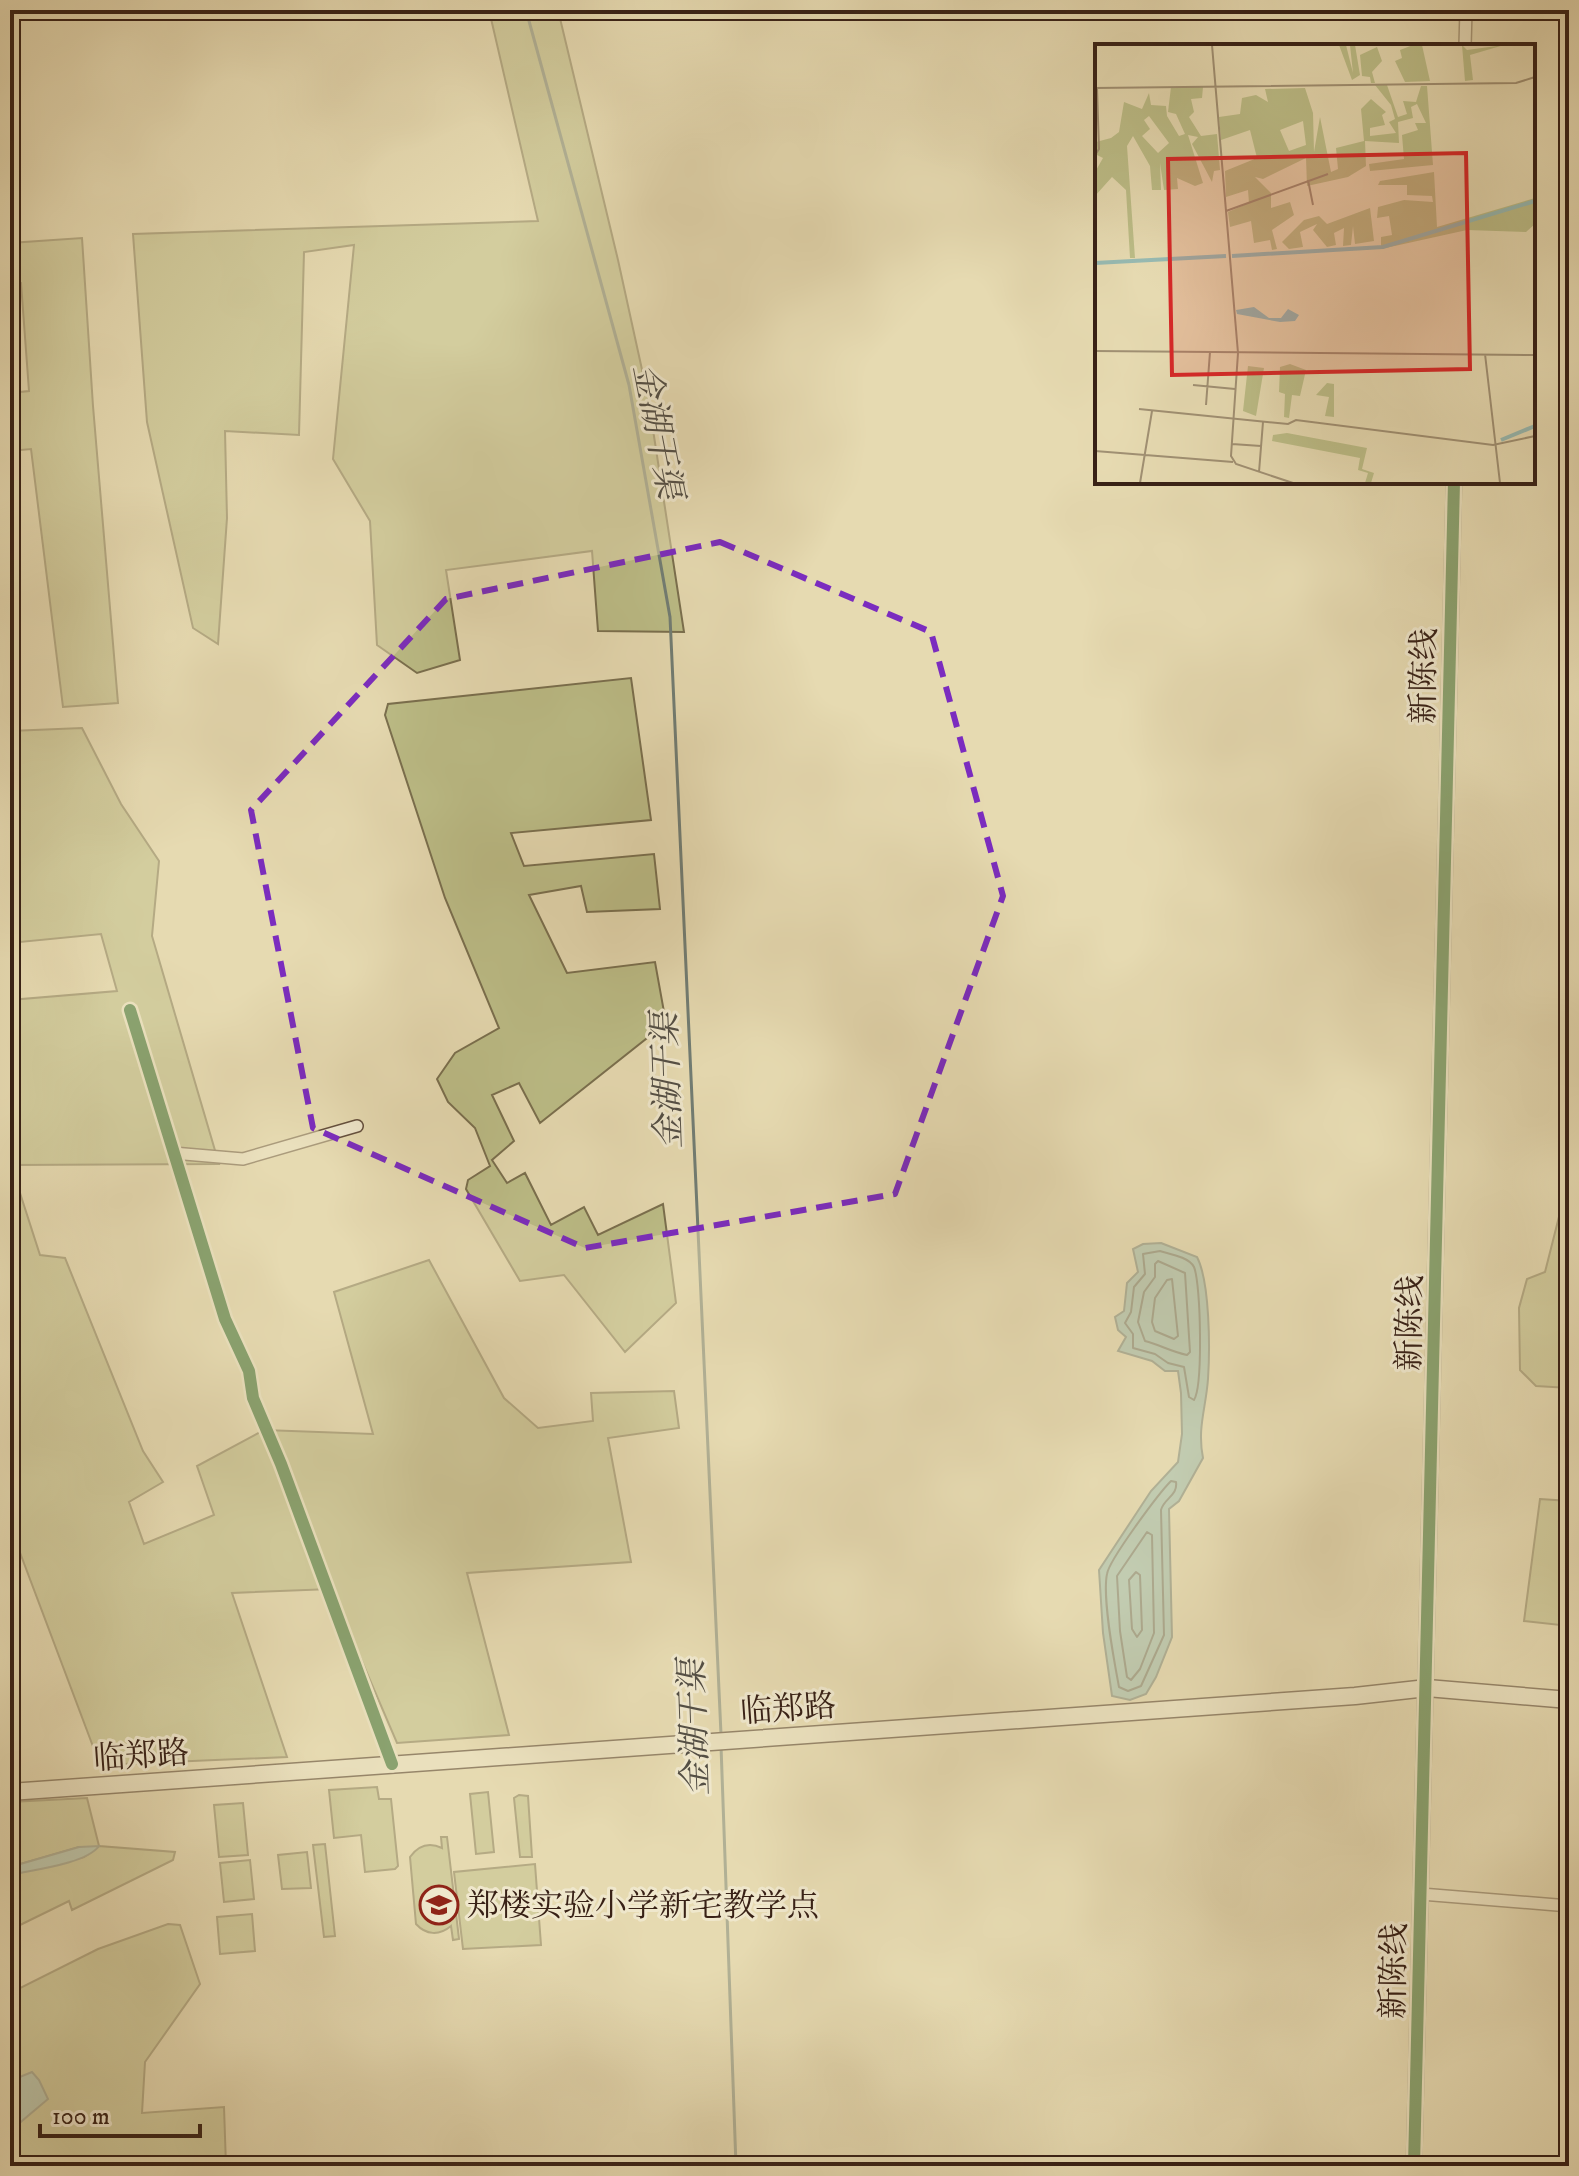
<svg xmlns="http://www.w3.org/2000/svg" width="1579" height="2176" font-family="'IM FELL DW Pica','Noto Serif SC',serif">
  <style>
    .green { fill: #bcbd87; stroke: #7a6f4e; stroke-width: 2 }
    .water { fill: #97bab2; stroke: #717d74; stroke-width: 2 }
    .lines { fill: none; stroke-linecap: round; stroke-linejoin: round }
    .shore { stroke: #686e64; stroke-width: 2 }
    .stream { stroke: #717d74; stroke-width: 3 }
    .minor-casing { stroke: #644f3d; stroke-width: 14 }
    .tertiary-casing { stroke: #644f3d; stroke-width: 17 }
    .secondary-casing { stroke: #382116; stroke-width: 19 }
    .minor { stroke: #efe7cc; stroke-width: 11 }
    .tertiary { stroke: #efe7cc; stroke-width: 14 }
    .secondary { stroke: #efe7cc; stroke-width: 16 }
    .cycleway-casing { stroke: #efe7cc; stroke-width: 17 }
    .cycleway { stroke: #1b5e20; stroke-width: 12 }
    .marked { fill: none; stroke: #7b2cbf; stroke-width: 6; stroke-dasharray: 16 10; stroke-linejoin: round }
    .labels { text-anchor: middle; stroke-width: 6; stroke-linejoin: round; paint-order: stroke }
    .street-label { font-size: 32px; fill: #382116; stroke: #efe7cc }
    .poi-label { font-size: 32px; fill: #382116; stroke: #efe7cc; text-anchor: start }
    .water-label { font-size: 34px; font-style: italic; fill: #544f45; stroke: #efe7cc }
    .inset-river { fill: none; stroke: #97bab2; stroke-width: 4 }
    .inset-road { fill: none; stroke: #a09073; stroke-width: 2 }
    .view { fill: #d62828; fill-opacity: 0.15; stroke: #d62828; stroke-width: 4 }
    .inset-edge { fill: none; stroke: #382116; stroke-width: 4 }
  </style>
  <rect width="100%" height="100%" fill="#e6dab1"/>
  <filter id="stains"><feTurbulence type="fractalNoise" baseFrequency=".0025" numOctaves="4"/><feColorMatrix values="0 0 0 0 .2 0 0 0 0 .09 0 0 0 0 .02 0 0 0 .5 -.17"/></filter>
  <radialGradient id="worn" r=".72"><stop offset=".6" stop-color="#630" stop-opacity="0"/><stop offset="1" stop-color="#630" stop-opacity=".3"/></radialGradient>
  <!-- green -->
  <path class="green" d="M489,10H558L618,260L648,397L684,632L598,631L592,551L446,570L460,660L417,673L377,645L370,521L333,459L354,245L304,252L299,435L225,431L227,518L218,644L193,628L147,422L133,234L538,221Z
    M82,238L93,406L118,703L63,707L31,449L10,451V393L29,391L21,283L10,284V243Z
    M631,678L651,820L511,833L524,866L654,854L660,909L587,912L581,886L529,895L567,973L655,962L666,1023L540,1123L519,1083L492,1095L514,1141L492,1160L507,1183L525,1173L551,1225L584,1207L598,1235L663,1204L676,1303L625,1352L564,1275L520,1281L466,1189L468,1180L490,1166L475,1128L448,1102L437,1079L455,1053L499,1028L445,898L385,715L388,704Z
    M82,728L121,804L159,861L152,936L219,1164L11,1165L40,1255L65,1258L143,1451L163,1482L129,1502L144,1544L214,1515L197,1466L264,1430L373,1434L334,1292L429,1260L504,1398L538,1428L593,1421L591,1393L674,1391L679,1428L608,1438L631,1562L467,1573L509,1735L397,1743L331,1589L232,1593L287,1757L100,1765L10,1526V1000L117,991L101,934L10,943V731Z
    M1564,1197L1569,1198V1388L1536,1386L1520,1370L1519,1308L1527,1279L1545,1272Z
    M1540,1499L1569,1501V1626L1524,1621Z
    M377,1787L379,1799H391L398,1866L395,1869L365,1872L361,1835L334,1838L329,1790Z
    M488,1792L494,1852L476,1854L470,1794Z
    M519,1795L528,1796L532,1857H520L514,1798Z
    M87,1798L99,1846L175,1852L173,1860L72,1910L69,1901L16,1927L10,1923V1875L84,1857L98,1847H79L10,1867V1802Z
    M243,1803L248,1855L219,1857L214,1805Z
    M441,1837H447L459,1939L453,1940L451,1926C439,1936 426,1935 416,1924L410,1857C418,1846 429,1842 442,1848Z
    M325,1844L335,1936L324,1937L313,1845Z
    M307,1852L311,1888L282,1889L278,1855Z
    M250,1860L254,1899L224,1902L220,1863Z
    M535,1864L541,1945L463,1949L454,1872Z
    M252,1914L255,1951L220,1954L217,1917Z
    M168,1924L180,1925L200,1984L145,2062L142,2113L224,2107L226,2166H10V1993L98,1949Z"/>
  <!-- water -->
  <path class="water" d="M1161,1243L1197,1257C1210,1282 1210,1349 1208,1379C1206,1408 1197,1428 1203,1458L1179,1501L1169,1509L1172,1637L1156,1677L1146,1694L1130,1700L1112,1696L1103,1633L1099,1570L1151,1491L1178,1462L1182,1434L1181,1393L1178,1371H1165L1152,1361L1118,1351L1126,1337L1118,1330L1115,1317L1124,1311L1127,1283L1138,1272L1133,1249L1143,1244Z
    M99,1846C86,1864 32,1870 10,1875V1867L79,1847Z
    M32,2072L39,2080L48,2099L10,2131V2081Z"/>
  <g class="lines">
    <!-- shore -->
    <path class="shore" d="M1160,1251C1170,1254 1189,1257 1194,1267C1201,1284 1203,1386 1194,1400L1189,1397L1184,1367L1168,1363L1155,1354L1133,1348V1334L1125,1323L1131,1312L1134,1287L1145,1274L1143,1254Z
      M1158,1261L1185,1273L1190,1352L1187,1355C1172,1352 1160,1345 1145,1341L1138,1322L1144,1292L1155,1277V1264Z
      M1172,1279L1178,1336L1174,1339L1155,1331L1152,1322L1155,1298L1167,1280Z
      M1171,1481L1176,1482C1178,1496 1164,1498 1161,1510L1164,1635L1141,1686L1128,1691L1119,1687C1114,1660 1102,1598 1107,1574C1109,1560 1159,1493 1171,1481Z
      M1147,1532L1152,1535L1154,1633L1140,1669L1131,1680L1127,1677L1120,1631L1117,1576Z
      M1136,1572L1140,1575L1142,1630L1137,1637L1132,1629L1129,1580Z"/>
    <!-- stream -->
    <path class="stream" d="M526,10L629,385L670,617L721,1734
      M721,1746L736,2166"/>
    <!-- minor casing -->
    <g class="minor-casing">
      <path id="minor" d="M1465,46L1466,10
        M130,1010L225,1319L249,1371L253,1398L281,1464L392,1764
        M173,1153L243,1159L357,1126
        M1421,1894L1569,1906"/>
    </g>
    <!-- tertiary casing -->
    <g class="tertiary-casing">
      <path id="tertiary" d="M1414,2166L1454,482"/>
    </g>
    <!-- secondary casing -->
    <g class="secondary-casing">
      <path id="secondary" d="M10,1792L1355,1696L1427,1688L1569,1700"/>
    </g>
    <!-- minor -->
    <use href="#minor" class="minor"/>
    <!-- tertiary -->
    <use href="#tertiary" class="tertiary"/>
    <!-- secondary -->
    <use href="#secondary" class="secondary"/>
    <!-- cycleway casing -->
    <g class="cycleway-casing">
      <path id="cycleway" d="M130,1010L225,1319L249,1371L253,1398L281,1464L392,1764
        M1414,2166L1454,482"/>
    </g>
    <!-- cycleway -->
    <use href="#cycleway" class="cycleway"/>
  </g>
  <!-- marked area -->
  <path d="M0 0H1579V2176H0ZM720,542L931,632L1003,896L895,1194L585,1248L313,1128L251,810L446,599Z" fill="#e6dab1" fill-opacity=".55" fill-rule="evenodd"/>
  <path class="marked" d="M720,542L931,632L1003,896L895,1194L585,1248L313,1128L251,810L446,599Z"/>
  <!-- icons -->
  <defs>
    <g id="school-ring" transform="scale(2)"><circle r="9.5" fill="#efe7cc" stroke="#8f2418" stroke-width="1.5"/><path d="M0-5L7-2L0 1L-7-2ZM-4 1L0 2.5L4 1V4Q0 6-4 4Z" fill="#8f2418"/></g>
  </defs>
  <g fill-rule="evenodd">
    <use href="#school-ring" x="439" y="1905"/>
  </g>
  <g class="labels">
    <!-- street labels -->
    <g class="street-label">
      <text transform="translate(1423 676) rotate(-89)" y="11">新陈线</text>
      <text transform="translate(1409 1323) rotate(-89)" y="11">新陈线</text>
      <text transform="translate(788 1708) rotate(-4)" y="11">临郑路</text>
      <text transform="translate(141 1755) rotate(-4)" y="11">临郑路</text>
      <text transform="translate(1393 1971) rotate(-89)" y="11">新陈线</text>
    </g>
    <!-- poi labels -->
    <g class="poi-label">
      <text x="467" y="1916">郑楼实验小学新宅教学点</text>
    </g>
    <!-- water labels -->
    <g class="water-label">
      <text transform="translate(659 431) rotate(79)" y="12">金湖干渠</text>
      <text transform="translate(666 1081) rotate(-92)" y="12">金湖干渠</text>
      <text transform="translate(693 1728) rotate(-92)" y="12">金湖干渠</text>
    </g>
  </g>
  <!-- overview -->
  <g transform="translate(1095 44)">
    <rect width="440" height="440" fill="#e6dab1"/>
    <path d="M244,1H251L258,29L255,1H260L265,31L257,36ZM318,1H327L335,37L310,38L300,17L307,14L305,6ZM367,1L372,6L409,1L375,11L378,36L370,37ZM282,3L287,17L277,28L280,39H276L275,33L267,32L265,11ZM280,41H292L303,73L312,70L308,57L321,58L326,42H332L338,121L275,127L274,120L309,115L307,91L323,86L320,79H331L322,60L316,63L318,74L303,78L304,99L270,97L271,122L253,133L212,142L211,114L168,135L160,133L176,149V164L195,158L199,171L177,186L182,205L177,206L175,196L159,199L156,177L135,183L133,168L154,159L153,146L131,153L130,127L162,114L155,86L126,96L124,73L145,70L147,54L161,51L173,58L170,45L210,44L218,69L219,108L225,73L236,128L243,125L241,104L269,97L266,65L276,55L291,68L287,71L290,81L275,84V92L301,89L294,78L300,75L296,61ZM208,77L211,101L194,107L185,86ZM76,43H108L107,54L96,55L99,68L94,73L106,92L122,90L125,126L119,127L117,138L97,100L103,93L93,91L108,139L100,142L82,134L83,145L69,146L65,119L66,146H57L55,122L38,92L32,102L40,214H35L31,146L17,133L0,152V128L8,114L0,110V87L1,98L16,94L24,88L29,58L47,65L54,49L56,61L71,62L72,72L84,92L90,90L81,70L73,68ZM54,72L74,99L63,109L47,92L55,85L49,76ZM339,128L342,183L440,154V180L431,188L372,186L286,205V193L297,191L294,172L282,174L283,163L309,156L338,158L337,152L312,151V141H283L285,137ZM275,164L279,197L260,200L258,182L256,201L248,202L249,184L239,189L241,201L232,203L218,186L222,180L205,188L208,203L194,205L187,198L209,176L224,172L232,180ZM195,320L211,326L205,352L197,351L194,374L189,373L190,350L184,348L185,323ZM153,322L169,324L161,372L148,367ZM232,339L239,340V373L230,372L234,353L221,351ZM192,389L272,404L267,425L279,429L276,439H270L273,429L263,426L265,414L177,397L178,391Z" fill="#bcbd87" fill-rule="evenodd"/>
    <path d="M159,263L174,274H186L193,265L204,271L200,277L185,278L142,270L141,266Z" fill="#97bab2"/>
    <path class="inset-river" d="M137,212L288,203L440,157M0,219L131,212M406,396L440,382"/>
    <path class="inset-road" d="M117,1L143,309L136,412L141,420L198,439M0,44L421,39L440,33M0,111L4,105L2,44M213,136L218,161M131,167L233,130M0,307L440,311M390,310L405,439M98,341L140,345M111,361L115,308M44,365L193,380L201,376L398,401L440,392M137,400L166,402M0,407L138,418M164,428L168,378M45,439L57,367"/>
    <path class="view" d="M371,109L375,325L77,331L73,115Z"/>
    <rect width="440" height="440" class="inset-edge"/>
  </g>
  <!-- margin -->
  <rect width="1579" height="2176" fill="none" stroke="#e6dab1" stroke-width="40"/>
  <rect x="12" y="12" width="1555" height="2152" fill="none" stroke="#382116" stroke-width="4"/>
  <rect x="20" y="20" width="1539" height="2136" fill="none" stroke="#382116" stroke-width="2"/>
  <!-- scale -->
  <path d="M40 2124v12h160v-12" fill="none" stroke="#382116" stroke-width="4"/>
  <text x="52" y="2124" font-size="24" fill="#382116" stroke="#efe7cc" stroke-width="6" paint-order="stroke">100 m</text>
  <rect width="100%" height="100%" filter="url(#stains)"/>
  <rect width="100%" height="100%" fill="url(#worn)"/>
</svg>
